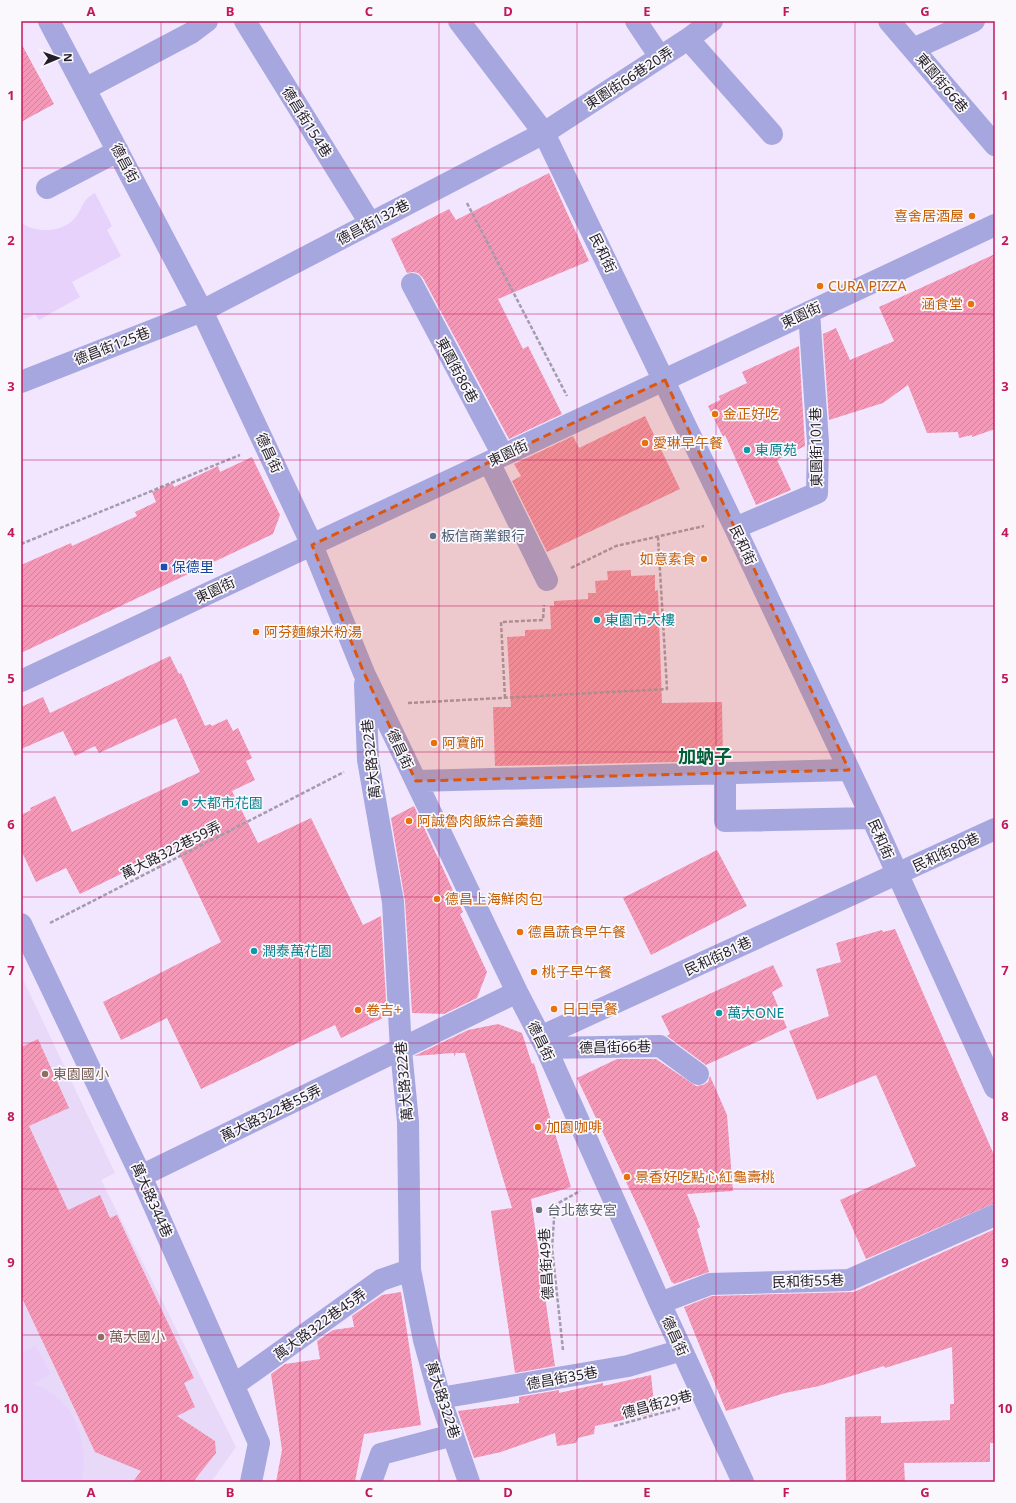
<svg xmlns="http://www.w3.org/2000/svg" width="1016" height="1503" font-family="'Noto Sans','Noto Sans TC',sans-serif">
  <style>
    .built { fill: #e9d9f8 }
    .grass { fill: #e7d2fc }
    .building { fill: url(#building-hatch) }
    .lines { fill: none; stroke-linecap: round; stroke-linejoin: round }
    .path { stroke: #a49bad; stroke-width: 2.5; stroke-dasharray: 4 2; stroke-linecap: butt }
    .minor { stroke: #a6a7de; stroke-width: 22 }
    .marked { fill: #de560d; fill-opacity: 0.2; stroke: #de560d; stroke-width: 3; stroke-dasharray: 8 5; stroke-linejoin: round }
    .grid { fill: none; stroke: #c2185b; stroke-width: 1; stroke-opacity: 0.55 }
    .food-dot { fill: #e8710a; stroke: #faf8fc; stroke-width: 1.5 }
    .culture-dot { fill: #0f9aa8; stroke: #faf8fc; stroke-width: 1.5 }
    .service-dot { fill: #5c6f8a; stroke: #faf8fc; stroke-width: 1.5 }
    .transit-dot { fill: #1a4fb4; stroke: #faf8fc; stroke-width: 1.5 }
    .education-dot { fill: #8d6e63; stroke: #faf8fc; stroke-width: 1.5 }
    .worship-dot { fill: #6b7280; stroke: #faf8fc; stroke-width: 1.5 }
    .labels { text-anchor: middle; stroke-width: 3.5; stroke-linejoin: round; paint-order: stroke }
    .street-label { font-size: 14px; fill: #231e27; stroke: #faf8fc }
    .food-label { font-size: 14px; fill: #c56008; stroke: #faf8fc; text-anchor: start }
    .culture-label { font-size: 14px; fill: #0d838f; stroke: #faf8fc; text-anchor: start }
    .service-label { font-size: 14px; fill: #4e5e75; stroke: #faf8fc; text-anchor: start }
    .transit-label { font-size: 14px; fill: #164399; stroke: #faf8fc; text-anchor: start }
    .education-label { font-size: 14px; fill: #785e54; stroke: #faf8fc; text-anchor: start }
    .worship-label { font-size: 14px; fill: #5b616d; stroke: #faf8fc; text-anchor: start }
    .district-label { font-size: 18px; font-weight: bold; fill: #015e37; stroke: #faf8fc }
    .neatline { fill: none; stroke: #c2185b; stroke-width: 1.5 }
    .grid-label { font-size: 13px; text-anchor: middle; font-weight: bold; fill: #c2185b }
  </style>
  <defs>
    <pattern id="building-hatch" width="6" height="6" patternUnits="userSpaceOnUse"><rect width="6" height="6" fill="#f399b7"/><path d="M-1 1l2-2M0 6l6-6M5 7l2-2" fill="none" stroke="#d0839d"/></pattern>
  </defs>
  <rect width="100%" height="100%" fill="#f2e6fe"/>
  <!-- built -->
  <path class="built" d="M21,975L115,1173L101,1180L236,1447L211,1482H21Z"/>
  <!-- grass -->
  <path class="grass" d="M95,193L112,226L107,230L121,256L72,282L80,297L39,320L35,314L21,321V223C36,233 61,233 74,219C84,208 81,200 95,193Z
    M35,1345L51,1374L34,1384C40,1387 47,1389 53,1394C80,1413 88,1452 81,1482H21V1354Z"/>
  <!-- building -->
  <path class="building" d="M21,43L54,104L21,122Z
    M549,173L589,261L498,299L523,349L528,346L562,414L509,439L423,278L418,273L413,272L407,273L391,239L449,209L456,220Z
    M995,254V429L972,437V435L959,438L958,432L927,433L908,385L883,403L829,420L823,334L836,328L850,360L894,341L879,307Z
    M799,346L805,446L777,460L791,490L756,505L725,435L723,437L708,406L720,400L719,396L747,383L742,372Z
    M645,416L680,489L547,552L512,481L521,476L514,464L573,436L579,448Z
    M252,457L280,515L273,534L21,653V565L71,543L72,546L137,516L135,512L156,502L152,492L172,483L174,487L218,466L220,472Z
    M631,570V576L655,575V591L658,590L662,703L722,702L723,761L495,766L493,707H511L507,637L525,636V630L551,629L550,606H554V601L588,599V593H596L595,581L608,580L607,571Z
    M170,656L179,674L181,673L205,726L210,724L212,726L227,719L233,731L238,728L252,758L246,761L255,780L232,791L258,843L311,818L363,925L381,916L387,1016L341,1038L335,1025L201,1089L167,1018L121,1040L103,1002L221,942L176,847L80,894L66,868L36,882L21,850V815L31,810L30,808L55,796L72,832L200,772L176,718L99,753L95,746L75,756L63,731L21,749V707L43,697L50,713Z
    M414,806L463,912L460,914L487,972L477,998L444,1014L412,1013L405,901L391,818Z
    M717,850L747,906L651,955L623,898Z
    M895,929L995,1157V1203L866,1259L840,1200L916,1166L876,1075L817,1100L789,1031L829,1016L816,969L841,962L836,943L882,930L883,932Z
    M773,965L783,986L772,992L787,1028L706,1065L667,1036L670,1034L661,1016Z
    M498,1024L522,1033L532,1064L534,1063L571,1187L531,1199L555,1366L515,1373L491,1211L512,1208L465,1053H456L454,1057V1053L414,1056L468,1030Z
    M38,1039L69,1108L29,1126L68,1210L100,1195L110,1218L117,1215L194,1378L184,1383L195,1407L177,1416L215,1441L216,1453L193,1482H133L141,1471L95,1452L21,1296V1047Z
    M617,1059H656L696,1086L703,1085L708,1082L710,1076L727,1115L733,1191L687,1194L697,1218L700,1227L697,1229L709,1272L674,1284L673,1282L672,1283L647,1226L577,1078Z
    M995,1229V1443H990V1462L904,1463L905,1482H846L845,1417L881,1416V1423L950,1420V1404H954L952,1347L885,1368L884,1366L819,1386L785,1393L726,1411L684,1307L712,1296L854,1292Z
    M401,1292L421,1425L364,1434L355,1482H276L282,1450L271,1374L285,1364L320,1359L317,1341L333,1330L354,1327L352,1316L382,1295Z
    M651,1375L655,1413L595,1426L594,1434L578,1438L576,1443L557,1446L555,1433L501,1452L474,1458L458,1411L519,1403V1397L559,1390V1393L603,1383V1386Z"/>
  <g class="lines">
    <!-- path -->
    <path class="path" d="M467,203L567,396
      M21,544L240,455
      M571,568L616,546L704,526
      M505,698L501,622L543,620L544,605
      M408,703L667,689L658,537
      M50,923L344,772
      M563,1350L552,1248L555,1205L580,1191
      M614,1426L680,1408"/>
    <!-- minor -->
    <path class="minor" d="M49,21L202,311L312,545L364,673L517,992L546,1048L660,1303L743,1482
      M245,21L370,223
      M459,21L544,133L735,528L872,818L995,1088
      M636,21L660,57
      M889,21L995,145
      M688,39L772,134
      M913,49L974,21
      M85,89L191,33L207,21
      M47,188L118,151
      M412,284L503,455
      M21,382L202,311L544,133L688,39L712,21
      M489,462L547,580
      M735,528L817,493L818,442L809,312
      M21,681L995,225
      M365,684L368,760L393,902L401,1050L408,1122L410,1270L424,1340L440,1398L469,1482
      M725,774V821L872,818
      M416,781L849,770
      M21,924L141,1176L259,1443L251,1482
      M540,1037L995,829
      M546,1048L660,1046L698,1074
      M141,1176L517,992
      M660,1303L710,1284L849,1280L995,1215
      M234,1385L381,1280L410,1270
      M440,1398L628,1366L682,1350
      M371,1482L381,1454L453,1435"/>
  </g>
  <!-- marked area -->
  <path class="marked" d="M665,380L849,770L416,781L364,673L312,545Z"/>
  <!-- grid -->
  <path class="grid" d="M161,21V1482M300,21V1482M439,21V1482M577,21V1482M716,21V1482M855,21V1482M21,168H995M21,314H995M21,460H995M21,606H995M21,752H995M21,897H995M21,1043H995M21,1189H995M21,1335H995"/>
  <!-- markers -->
  <g class="food-dot">
    <circle cx="972" cy="216" r="4"/>
    <circle cx="820" cy="286" r="4"/>
    <circle cx="971" cy="304" r="4"/>
    <circle cx="715" cy="414" r="4"/>
    <circle cx="645" cy="443" r="4"/>
    <circle cx="704" cy="559" r="4"/>
    <circle cx="256" cy="632" r="4"/>
    <circle cx="434" cy="743" r="4"/>
    <circle cx="409" cy="821" r="4"/>
    <circle cx="437" cy="899" r="4"/>
    <circle cx="520" cy="932" r="4"/>
    <circle cx="534" cy="972" r="4"/>
    <circle cx="554" cy="1009" r="4"/>
    <circle cx="358" cy="1010" r="4"/>
    <circle cx="538" cy="1127" r="4"/>
    <circle cx="627" cy="1177" r="4"/>
  </g>
  <g class="culture-dot">
    <circle cx="747" cy="450" r="4"/>
    <circle cx="597" cy="620" r="4"/>
    <circle cx="185" cy="803" r="4"/>
    <circle cx="254" cy="951" r="4"/>
    <circle cx="719" cy="1013" r="4"/>
  </g>
  <circle class="service-dot" cx="433" cy="536" r="4"/>
  <rect class="transit-dot" x="160" y="563" width="8" height="8" rx="2"/>
  <g class="education-dot">
    <circle cx="45" cy="1074" r="4"/>
    <circle cx="101" cy="1337" r="4"/>
  </g>
  <circle class="worship-dot" cx="539" cy="1210" r="4"/>
  <g class="labels">
    <!-- street labels -->
    <g class="street-label">
      <text transform="translate(629 78) rotate(-33)" y="5">東園街66巷20弄</text>
      <text transform="translate(942 83) rotate(50)" y="5">東園街66巷</text>
      <text transform="translate(307 122) rotate(58)" y="5">德昌街154巷</text>
      <text transform="translate(125 163) rotate(62)" y="5">德昌街</text>
      <text transform="translate(373 222) rotate(-28)" y="5">德昌街132巷</text>
      <text transform="translate(603 253) rotate(64)" y="5">民和街</text>
      <text transform="translate(801 315) rotate(-25)" y="5">東園街</text>
      <text transform="translate(112 346) rotate(-21)" y="5">德昌街125巷</text>
      <text transform="translate(457 370) rotate(62)" y="5">東園街86巷</text>
      <text transform="translate(816 447) rotate(-91)" y="5">東園街101巷</text>
      <text transform="translate(269 453) rotate(65)" y="5">德昌街</text>
      <text transform="translate(508 453) rotate(-25)" y="5">東園街</text>
      <text transform="translate(743 545) rotate(65)" y="5">民和街</text>
      <text transform="translate(215 590) rotate(-25)" y="5">東園街</text>
      <text transform="translate(400 749) rotate(65)" y="5">德昌街</text>
      <text transform="translate(371 759) rotate(-96)" y="5">萬大路322巷</text>
      <text transform="translate(881 839) rotate(66)" y="5">民和街</text>
      <text transform="translate(171 850) rotate(-27)" y="5">萬大路322巷59弄</text>
      <text transform="translate(946 852) rotate(-25)" y="5">民和街80巷</text>
      <text transform="translate(718 956) rotate(-25)" y="5">民和街81巷</text>
      <text transform="translate(541 1041) rotate(64)" y="5">德昌街</text>
      <text transform="translate(615 1047) rotate(-1)" y="5">德昌街66巷</text>
      <text transform="translate(404 1081) rotate(-95)" y="5">萬大路322巷</text>
      <text transform="translate(271 1113) rotate(-26)" y="5">萬大路322巷55弄</text>
      <text transform="translate(152 1200) rotate(66)" y="5">萬大路344巷</text>
      <text transform="translate(546 1264) rotate(-93)" y="5">德昌街49巷</text>
      <text transform="translate(808 1281) rotate(-2)" y="5">民和街55巷</text>
      <text transform="translate(320 1324) rotate(-36)" y="5">萬大路322巷45弄</text>
      <text transform="translate(675 1336) rotate(65)" y="5">德昌街</text>
      <text transform="translate(562 1378) rotate(-10)" y="5">德昌街35巷</text>
      <text transform="translate(443 1400) rotate(72)" y="5">萬大路322巷</text>
      <text transform="translate(657 1404) rotate(-15)" y="5">德昌街29巷</text>
    </g>
    <!-- food labels -->
    <g class="food-label">
      <text x="964" y="221" text-anchor="end">喜舍居酒屋</text>
      <text x="828" y="291">CURA PIZZA</text>
      <text x="963" y="309" text-anchor="end">涵食堂</text>
      <text x="723" y="419">金正好吃</text>
      <text x="653" y="448">愛琳早午餐</text>
      <text x="696" y="564" text-anchor="end">如意素食</text>
      <text x="264" y="637">阿芬麵線米粉湯</text>
      <text x="442" y="748">阿寶師</text>
      <text x="417" y="826">阿誠魯肉飯綜合羹麵</text>
      <text x="445" y="904">德昌上海鮮肉包</text>
      <text x="528" y="937">德昌蔬食早午餐</text>
      <text x="542" y="977">桃子早午餐</text>
      <text x="562" y="1014">日日早餐</text>
      <text x="366" y="1015">卷吉+</text>
      <text x="546" y="1132">加園咖啡</text>
      <text x="635" y="1182">景香好吃點心紅龜壽桃</text>
    </g>
    <!-- culture labels -->
    <g class="culture-label">
      <text x="755" y="455">東原苑</text>
      <text x="605" y="625">東園市大樓</text>
      <text x="193" y="808">大都市花園</text>
      <text x="262" y="956">潤泰萬花園</text>
      <text x="727" y="1018">萬大ONE</text>
    </g>
    <!-- service labels -->
    <g class="service-label">
      <text x="441" y="541">板信商業銀行</text>
    </g>
    <!-- transit labels -->
    <g class="transit-label">
      <text x="172" y="572">保德里</text>
    </g>
    <!-- education labels -->
    <g class="education-label">
      <text x="53" y="1079">東園國小</text>
      <text x="109" y="1342">萬大國小</text>
    </g>
    <!-- worship labels -->
    <g class="worship-label">
      <text x="547" y="1215">台北慈安宮</text>
    </g>
    <!-- district labels -->
    <g class="district-label">
      <text x="705" y="763">加蚋子</text>
    </g>
  </g>
  <!-- border -->
  <rect width="1016" height="1503" fill="none" stroke="#faf8fc" stroke-width="44"/>
  <!-- north arrow -->
  <g transform="translate(58 58) rotate(88)" stroke="#faf8fc" stroke-width="3" paint-order="stroke">
  <path d="M0-3L7 15L0 10L-7 15Z" fill="#231e27"/>
  <text y="-6" font-size="11" font-weight="bold" text-anchor="middle" fill="#231e27">N</text>
  </g>
  <rect x="22" y="22" width="972" height="1459" class="neatline"/>
  <g class="grid-label">
    <text x="91" y="16">A</text>
    <text x="230" y="16">B</text>
    <text x="369" y="16">C</text>
    <text x="508" y="16">D</text>
    <text x="647" y="16">E</text>
    <text x="786" y="16">F</text>
    <text x="925" y="16">G</text>
    <text x="11" y="100">1</text>
    <text x="1005" y="100">1</text>
    <text x="11" y="245">2</text>
    <text x="1005" y="245">2</text>
    <text x="11" y="391">3</text>
    <text x="1005" y="391">3</text>
    <text x="11" y="537">4</text>
    <text x="1005" y="537">4</text>
    <text x="11" y="683">5</text>
    <text x="1005" y="683">5</text>
    <text x="11" y="829">6</text>
    <text x="1005" y="829">6</text>
    <text x="11" y="975">7</text>
    <text x="1005" y="975">7</text>
    <text x="11" y="1121">8</text>
    <text x="1005" y="1121">8</text>
    <text x="11" y="1267">9</text>
    <text x="1005" y="1267">9</text>
    <text x="11" y="1413">10</text>
    <text x="1005" y="1413">10</text>
    <text x="91" y="1497">A</text>
    <text x="230" y="1497">B</text>
    <text x="369" y="1497">C</text>
    <text x="508" y="1497">D</text>
    <text x="647" y="1497">E</text>
    <text x="786" y="1497">F</text>
    <text x="925" y="1497">G</text>
  </g>
</svg>
